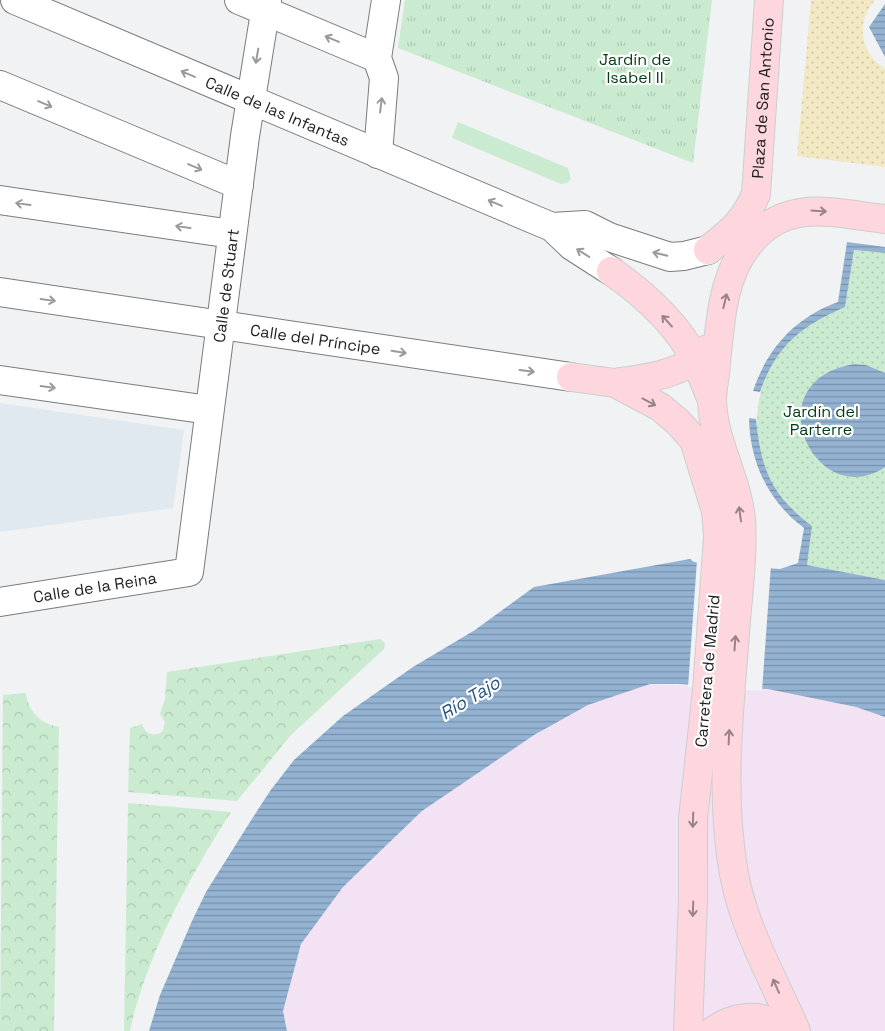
<svg xmlns="http://www.w3.org/2000/svg" width="885" height="1031" font-family="'Space Grotesk',sans-serif">
  <style>
    .commercial { fill: #f2e2f4 }
    .built { fill: #e0e8f0 }
    .grass { fill: #cbebd1 }
    .forest { fill: url(#forest-crowns) }
    .sand { fill: url(#sand-dots) }
    .park { fill: url(#park-tufts) }
    .garden { fill: url(#garden-dots) }
    .water { fill: url(#water-rules) }
    .pier { fill: #f0f2f4 }
    .lines { fill: none; stroke-linecap: round; stroke-linejoin: round }
    .minor-casing { stroke: #7a7c7e; stroke-width: 30 }
    .major-casing { stroke: #cdcece; stroke-width: 30 }
    .minor { stroke: #fff; stroke-width: 28 }
    .major { stroke: #fed6dd; stroke-width: 28 }
    .oneway { stroke: #999a9a }
    .oneway2 { stroke: #998388 }
    .labels { text-anchor: middle; stroke-width: 4.5; stroke-linejoin: round; paint-order: stroke }
    .park-label { font-size: 16px; fill: #003c17; stroke: #fff }
    .street-label { font-size: 16px; fill: #1d1e1f; stroke: #fff }
    .water-label { font-size: 18px; font-style: italic; fill: #27547f; stroke: #fff }
  </style>
  <defs>
    <pattern id="forest-crowns" width="20" height="18" patternUnits="userSpaceOnUse" patternTransform="scale(1.25)"><rect width="20" height="18" fill="#cbebd1"/><path d="M2 6a3 3 0 1 1 6 0M12 15a3 3 0 1 1 6 0" fill="none" stroke="#aec9b3"/></pattern>
    <pattern id="sand-dots" width="8" height="8" patternUnits="userSpaceOnUse" patternTransform="scale(1.25)"><rect width="8" height="8" fill="#f2e8c3"/><path d="M2 2h.1M6 6h.1" fill="none" stroke="#cfc7a7" stroke-width="1.8" stroke-linecap="round"/></pattern>
    <pattern id="park-tufts" width="24" height="20" patternUnits="userSpaceOnUse" patternTransform="scale(1.25)"><rect width="24" height="20" fill="#cbebd1"/><path d="M3 7l-1-3M5 7V3M7 7l1-3M15 17l-1-3M17 17v-4M19 17l1-3" fill="none" stroke="#aec9b3"/></pattern>
    <pattern id="garden-dots" width="8" height="8" patternUnits="userSpaceOnUse" patternTransform="scale(1.25)"><rect width="8" height="8" fill="#cbebd1"/><path d="M2 2h.1M6 6h.1" fill="none" stroke="#aec9b3" stroke-width="1.8" stroke-linecap="round"/></pattern>
    <pattern id="water-rules" width="6" height="5" patternUnits="userSpaceOnUse" patternTransform="scale(1.25)"><rect width="6" height="5" fill="#94b3d2"/><path d="M0 2.5h6" fill="none" stroke="#7891aa"/></pattern>
  </defs>
  <rect width="100%" height="100%" fill="#f0f2f4"/>
  <!-- commercial -->
  <path class="commercial" d="M650,684L768,689L856,707L885,717V1031H287L283,1011L301,944L343,887L422,811L534,735L588,705Z"/>
  <!-- built -->
  <path class="built" d="M0,403L184,430L173,508L0,532Z"/>
  <!-- grass -->
  <path class="grass" d="M458,122L568,168L571,179L567,183L561,184L452,138Z"/>
  <!-- forest -->
  <path class="forest" d="M380,639L385,643L384,649L291,735L237,801L128,792L130,728L142,724C145,734 154,738 163,731L165,722L160,714L165,699L167,672Z
    M26,693C28,712 41,724 59,727L54,1031H0L3,695Z
    M128,803L231,812C190,876 146,956 130,1031H124Z"/>
  <!-- sand -->
  <path class="sand" d="M811,0H875C855,22 860,53 885,69V167L797,156Z"/>
  <!-- park -->
  <path class="park" d="M405,0H712L693,163L398,48Z"/>
  <!-- garden -->
  <path class="garden" d="M854,250L885,253V580L807,565L812,526C801,518 789,509 781,498C745,446 749,374 798,332C812,320 829,314 845,307Z"/>
  <!-- water -->
  <path class="water" d="M885,4V57L869,27Z
    M847,242L885,247V253L854,250L845,307C801,326 776,346 760,392L753,391C768,347 795,318 838,302Z
    M854,364L866,365L885,373V467C816,514 752,381 854,364Z
    M749,418L756,419C761,469 771,495 812,526L807,565L885,580V717L856,707L768,689L678,684H650L588,705L534,735L422,811L343,887L301,944L283,1011L287,1031H149L160,995L192,921L206,892L250,822L270,791L294,760L343,716L413,667L475,630L534,587L690,559L694,562L780,569L798,563L804,528C768,501 750,463 749,418Z"/>
  <!-- pier -->
  <path class="pier" d="M697,560L771,565L762,691L688,687Z"/>
  <g class="lines">
    <!-- minor casing -->
    <g class="minor-casing">
      <g id="minor">
        <path id="s1" d="M15,0L540,222L552,227L572,246L611,271"/>
        <path d="M239,0L377,58"/>
        <path d="M0,85L239,185"/>
        <path d="M378,154L384,78L377,58L386,0"/>
        <path d="M0,200L232,234"/>
        <path d="M552,227L585,225L609,237L670,257L684,256L708,250"/>
        <path id="s2" d="M0,292L571,377"/>
        <path d="M0,380L209,410"/>
        <path id="s3" d="M0,602L189,572L245,136L267,0"/>
      </g>
    </g>
    <!-- major casing -->
    <g class="major-casing">
      <g id="major">
        <path id="s4" d="M708,250C731,232 744,222 756,194L769,0"/>
        <path d="M611,271C644,294 678,325 696,361C701,373 706,386 711,398"/>
        <path d="M571,377L615,383L660,407L678,422L694,440L716,511L718,537L707,690L693,819V899L688,1031"/>
        <path d="M615,383C649,378 682,375 708,349"/>
        <path d="M713,1031C731,1017 764,1010 780,1031"/>
        <path d="M796,1031C774,980 744,929 734,874C719,791 730,704 736,620C739,587 743,552 741,519C737,479 714,443 712,402C712,390 715,376 716,364C720,324 722,277 748,245C785,197 833,213 885,219"/>
      </g>
    </g>
    <!-- minor -->
    <use href="#minor" class="minor"/>
    <!-- major -->
    <use href="#major" class="major"/>
  </g>
  <!-- one-way arrows -->
  <defs><path id="oneway-shaft" d="M-6 0H5M1.5-3L5.5 0L1.5 3" fill="none" stroke-width="1.6" stroke-linecap="round" stroke-linejoin="round" transform="scale(1.25)"/></defs>
  <g class="oneway">
    <use href="#oneway-shaft" transform="translate(332 39) rotate(-157)"/>
    <use href="#oneway-shaft" transform="translate(257 56) rotate(100)"/>
    <use href="#oneway-shaft" transform="translate(188 74) rotate(-157)"/>
    <use href="#oneway-shaft" transform="translate(45 104) rotate(23)"/>
    <use href="#oneway-shaft" transform="translate(381 105) rotate(-83)"/>
    <use href="#oneway-shaft" transform="translate(195 167) rotate(23)"/>
    <use href="#oneway-shaft" transform="translate(495 203) rotate(-157)"/>
    <use href="#oneway-shaft" transform="translate(23 204) rotate(-172)"/>
    <use href="#oneway-shaft" transform="translate(183 227) rotate(-172)"/>
    <use href="#oneway-shaft" transform="translate(583 253) rotate(-148)"/>
    <use href="#oneway-shaft" transform="translate(660 254) rotate(-166)"/>
    <use href="#oneway-shaft" transform="translate(48 300) rotate(8)"/>
    <use href="#oneway-shaft" transform="translate(399 352) rotate(9)"/>
    <use href="#oneway-shaft" transform="translate(527 371) rotate(7)"/>
    <use href="#oneway-shaft" transform="translate(48 387) rotate(8)"/>
  </g>
  <g class="oneway2">
    <use href="#oneway-shaft" transform="translate(819 211) rotate(4)"/>
    <use href="#oneway-shaft" transform="translate(725 301) rotate(-77)"/>
    <use href="#oneway-shaft" transform="translate(667 321) rotate(-132)"/>
    <use href="#oneway-shaft" transform="translate(649 402) rotate(28)"/>
    <use href="#oneway-shaft" transform="translate(740 514) rotate(-98)"/>
    <use href="#oneway-shaft" transform="translate(735 643) rotate(-86)"/>
    <use href="#oneway-shaft" transform="translate(729 737) rotate(-87)"/>
    <use href="#oneway-shaft" transform="translate(693 820) rotate(92)"/>
    <use href="#oneway-shaft" transform="translate(693 909) rotate(92)"/>
    <use href="#oneway-shaft" transform="translate(776 986) rotate(-114)"/>
  </g>
  <g class="labels">
    <!-- park labels -->
    <g class="park-label">
      <text x="635" y="65">Jardín de<tspan x="635" dy="18">Isabel II</tspan></text>
      <text x="821" y="417">Jardín del<tspan x="821" dy="18">Parterre</tspan></text>
    </g>
    <!-- street labels -->
    <g class="street-label">
      <text dy="6" stroke="none"><textPath href="#s4" startOffset="171">Plaza de San Antonio</textPath></text>
      <text dy="6" stroke="none"><textPath href="#s1" startOffset="285">Calle de las Infantas</textPath></text>
      <text dy="6" stroke="none"><textPath href="#s3" startOffset="480">Calle de Stuart</textPath></text>
      <text dy="6" stroke="none"><textPath href="#s2" startOffset="319">Calle del Príncipe</textPath></text>
      <text dy="6" stroke="none"><textPath href="#s3" startOffset="96">Calle de la Reina</textPath></text>
      <text transform="translate(707 671) rotate(-85)" y="6">Carretera de Madrid</text>
    </g>
    <!-- water labels -->
    <g class="water-label">
      <text transform="translate(470 698) rotate(-31)" y="6">Río Tajo</text>
    </g>
  </g>
</svg>
